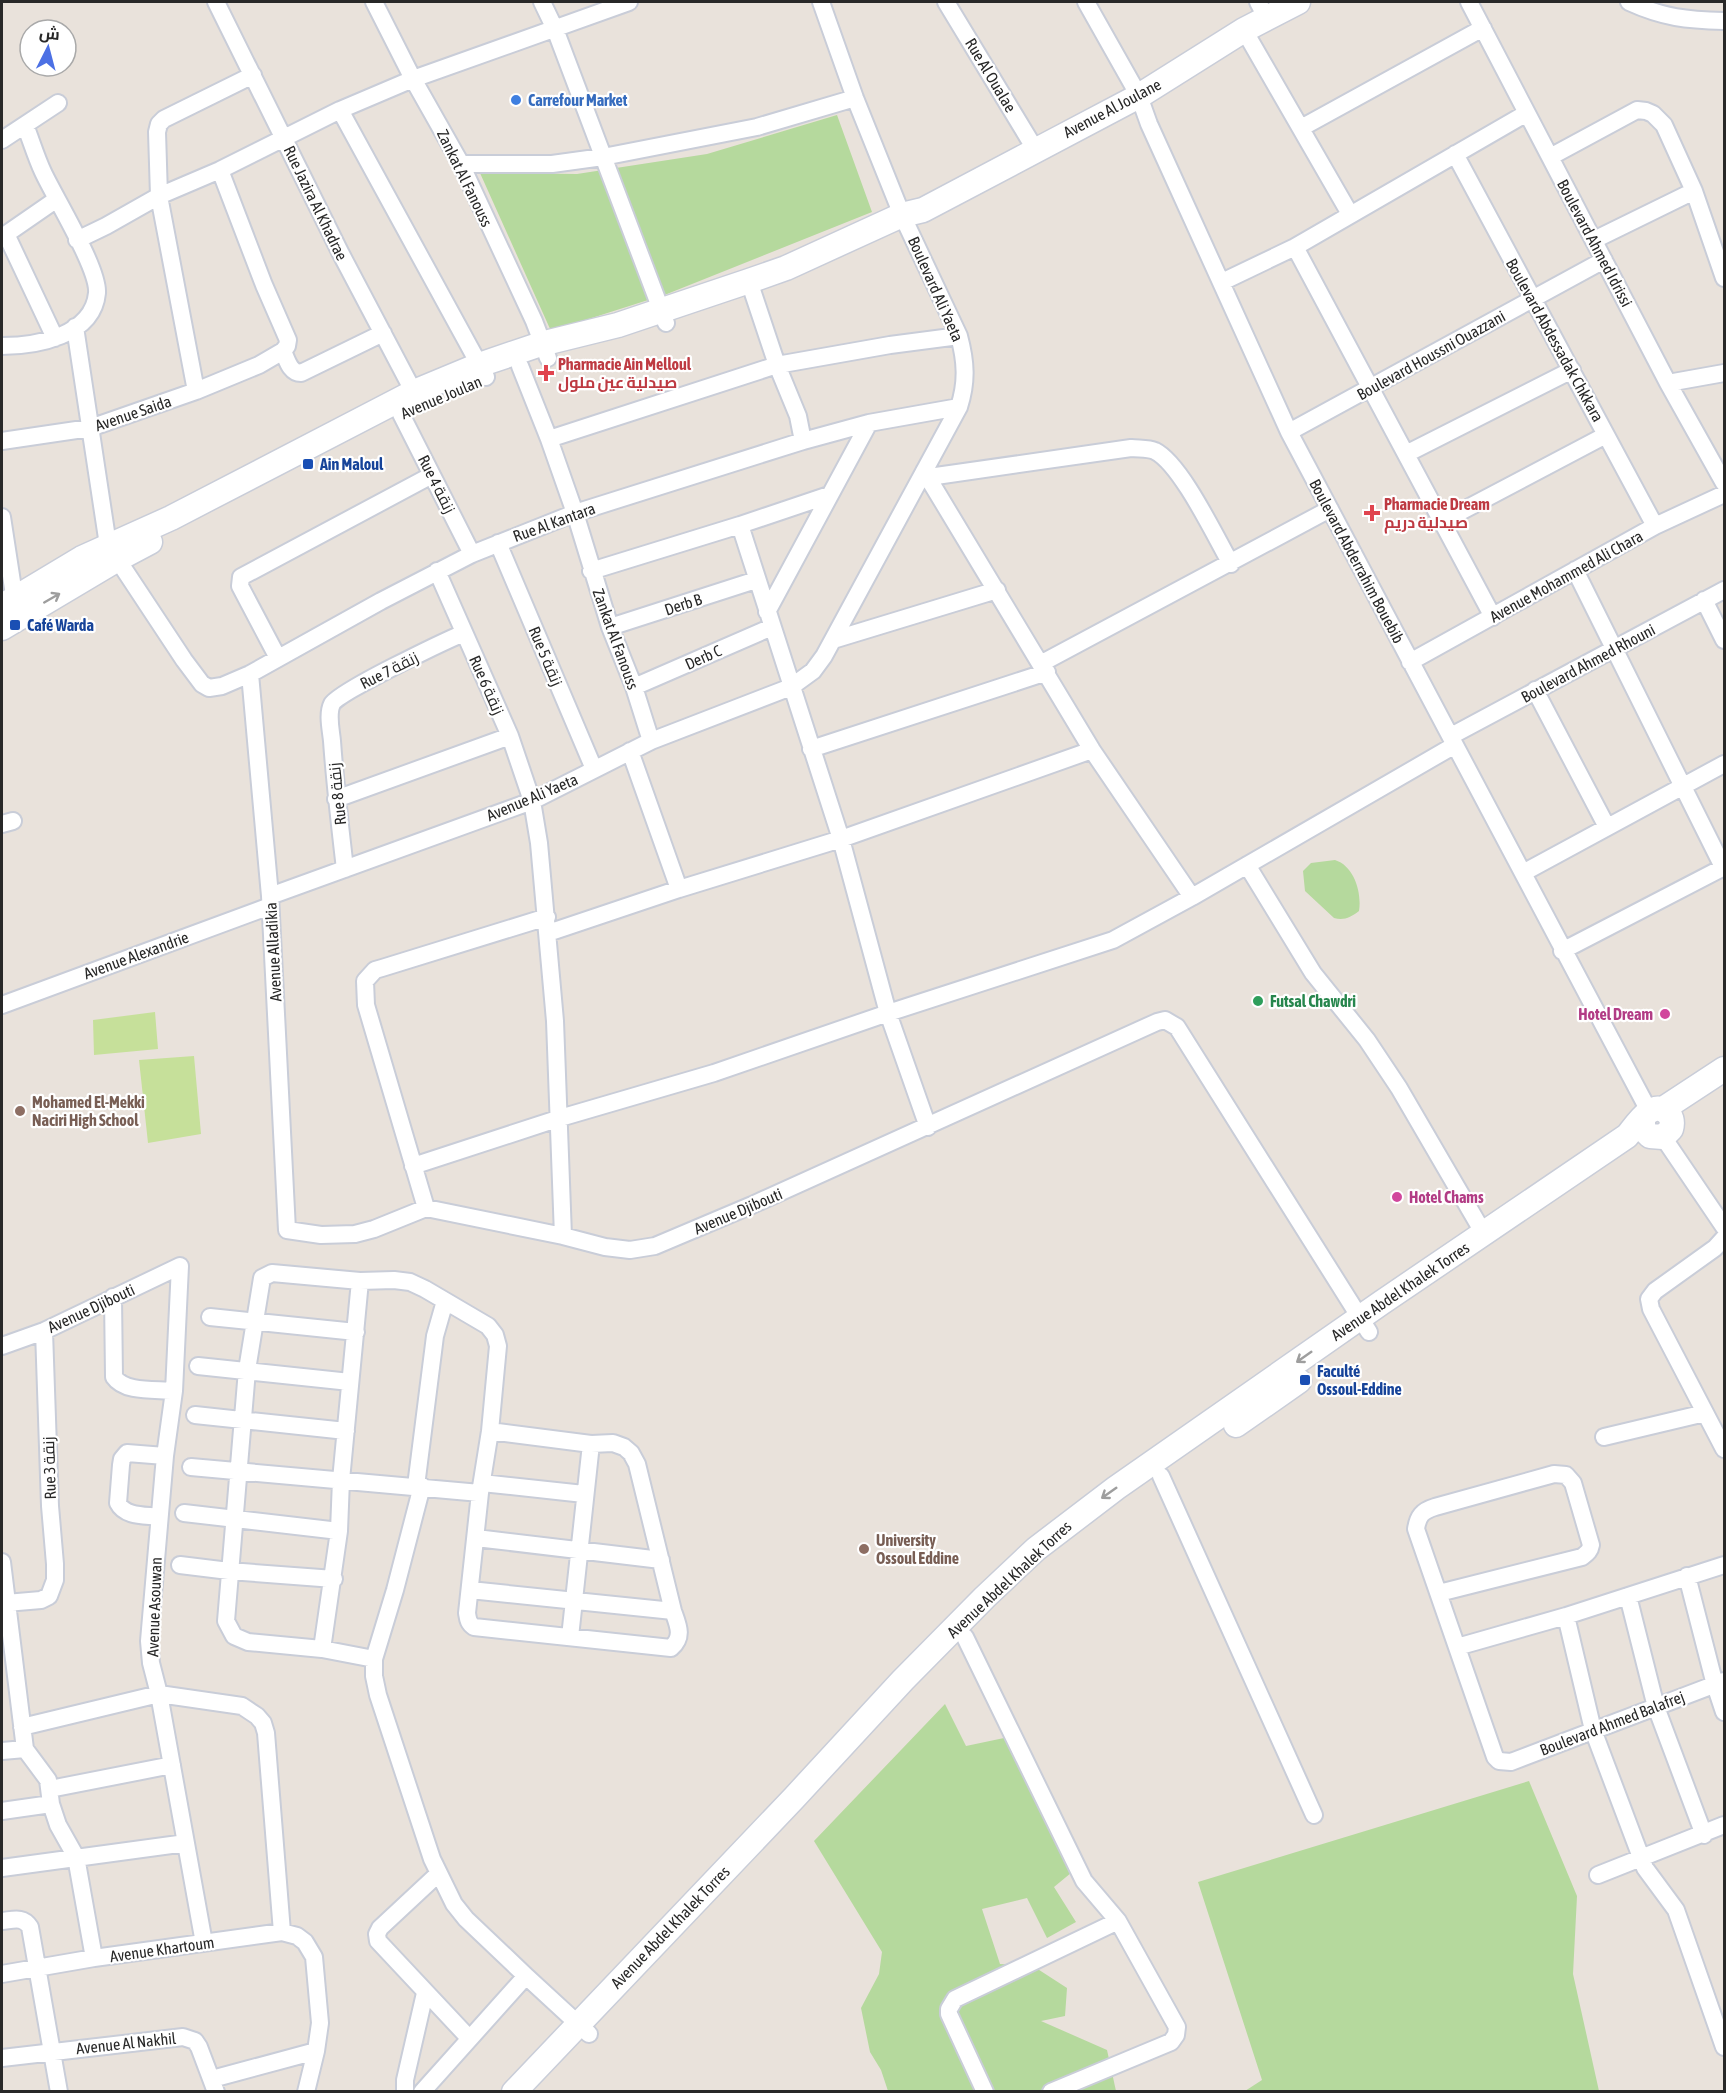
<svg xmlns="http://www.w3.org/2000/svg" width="1726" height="2093" font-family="'Asap Condensed',Cairo,sans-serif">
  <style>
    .green { fill: #b5d99d }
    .pitch { fill: #c6e09a }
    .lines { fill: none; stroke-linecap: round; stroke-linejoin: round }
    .street-casing { stroke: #c9cdd8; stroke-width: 20 }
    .secondary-casing { stroke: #c9cdd8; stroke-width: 27 }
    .street { stroke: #fff; stroke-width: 16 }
    .secondary { stroke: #fff; stroke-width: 24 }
    .oneway { stroke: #9e9e9e }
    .shop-dot { fill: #3f7fe0; stroke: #fff; stroke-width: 2 }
    .health-dot { fill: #e0444e; stroke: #fff; stroke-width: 2 }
    .transit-dot { fill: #1a4fb4; stroke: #fff; stroke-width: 2 }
    .leisure-dot { fill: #2e9e5b; stroke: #fff; stroke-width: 2 }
    .hotel-dot { fill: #d1479c; stroke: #fff; stroke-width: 2 }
    .education-dot { fill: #8d6e63; stroke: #fff; stroke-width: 2 }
    .labels { text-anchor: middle; stroke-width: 4.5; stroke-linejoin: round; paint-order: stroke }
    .street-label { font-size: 16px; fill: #282828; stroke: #fff }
    .shop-label { font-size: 16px; font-weight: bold; fill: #366cbe; stroke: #fff; text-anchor: start }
    .health-label { font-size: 16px; font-weight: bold; fill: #be3a42; stroke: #fff; text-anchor: start }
    .transit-label { font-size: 16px; font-weight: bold; fill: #164399; stroke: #fff; text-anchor: start }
    .leisure-label { font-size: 16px; font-weight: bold; fill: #27864d; stroke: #fff; text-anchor: start }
    .hotel-label { font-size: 16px; font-weight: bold; fill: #b23c85; stroke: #fff; text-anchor: end }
    .education-label { font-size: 16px; font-weight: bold; fill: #785e54; stroke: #fff; text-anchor: start }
  </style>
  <rect width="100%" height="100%" fill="#e9e2db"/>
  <!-- green -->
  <path class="green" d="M837,115L872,212L667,294L551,331L480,173L577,174L707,154Z
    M1335,860C1354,866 1362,892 1359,911C1351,917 1344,921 1334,918L1305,891L1303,871L1311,863Z
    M945,1704L966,1746L1004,1738L1023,1753L1077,1868L1054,1887L1076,1922L1047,1938L1027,1898L982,1909L1000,1964L1033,1966L1067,1988L1065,2016L1041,2021L1107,2050L1116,2091H888L881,2070L870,2052L861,2008L879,1974L882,1952L814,1841Z
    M1529,1781L1577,1896L1573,1974L1599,2091H1245L1262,2080L1198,1882Z"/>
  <!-- pitch -->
  <path class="pitch" d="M155,1012L158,1049L94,1055L93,1020Z
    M194,1056L201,1134L148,1143L139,1060Z"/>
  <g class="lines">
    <!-- street casing -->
    <g class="street-casing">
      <path id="street" d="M216,2L341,254L420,404
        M374,2L413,79L461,164L534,321L548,358
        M542,2L555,29L666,323
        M946,2L1035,149
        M1086,2L1139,96L1149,124L1289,432L1649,1111
        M1258,2L1267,19
        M1469,2L1668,383L1724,483
        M1629,2C1664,18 1687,20 1724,21
        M1244,30L1350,214
        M340,110L486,377
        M1301,128L1483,28
        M2,140L58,103
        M1455,154L1655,526
        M1550,157L1637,110L1646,111L1653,114L1664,125L1694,191L1724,278
        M461,164H552L603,157L757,127L855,98
        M6,234L55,338
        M2,237L57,199
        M77,240L106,226L159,196L220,170L340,110L413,79L629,2
        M1594,240L1694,191
        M1295,247L1493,617
        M749,281L777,365L798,416L803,441
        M1222,282L1295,247L1527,113
        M75,327L108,545L184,660L202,684L209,688L222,686L250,674L381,601L472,554L575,513L803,441L869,423L959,407
        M2,346C36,346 93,336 97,293C99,269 55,198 43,172C36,157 31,140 25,125
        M283,351C287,360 290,373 301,373L383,333
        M520,366L549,439L575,513L610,627L634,687L651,741
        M1668,383L1724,373
        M196,391L159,196L157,132L159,124L164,119L253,75
        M401,414L472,554
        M1289,432L1604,260
        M549,439L777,365L890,345L959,336
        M2,441L90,428L196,391L259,365L283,351L287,346L288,340L264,285L220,170
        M1406,454L1572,370
        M924,471L1092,750L1192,897
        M929,477L1131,448C1139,449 1148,448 1155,451C1181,464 1215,536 1231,564
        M2,517L16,608
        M1441,522L1606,435
        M740,525L841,839L888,1013L928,1127
        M498,543L594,769
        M1575,570L1724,869
        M437,571L510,736L532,801L539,843L555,1021L563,1236
        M591,571L740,525L829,495
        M1704,600L1724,640
        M767,612L869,423
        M610,627L756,580
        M833,640L997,590
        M278,658L240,586L241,577L432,475
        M1410,662L1655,526L1724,494
        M1042,663L1330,509
        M250,674L270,896L287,1230L321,1235L355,1234L374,1229L426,1208L563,1236L605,1247L630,1250L655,1246L752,1205L1157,1022L1165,1020L1177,1027L1369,1332
        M634,687L772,627
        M1535,690L1607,827
        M1451,736L1724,590
        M811,749L1047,672
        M630,751L679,889
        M336,799L510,736
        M2,824L13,821
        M1247,865L1313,973L1367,1040L1399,1088L1484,1234
        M345,869C340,826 335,784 332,741C331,730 327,714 332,704C338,692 445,641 464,633
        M1523,873L1724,764
        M270,896L532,801L651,741L791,687L813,671L824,656L959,407C967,382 966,362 959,336L902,215L855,98L821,2
        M548,933L679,889L841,839L1092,750
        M1562,951L1724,867
        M2,1005L270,906
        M1663,1137L1724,1227
        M413,1166L560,1118L714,1073L888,1013L1113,940L1192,897L1455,745
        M426,1208L366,1005L365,981L375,970L382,968L547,917
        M1724,1238L1715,1248L1655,1291L1649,1299L1651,1309L1724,1449
        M113,1297L114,1377C125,1393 156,1389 174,1391
        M210,1317L356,1332
        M2,1346L44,1331L180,1266L174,1391L165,1456L149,1641L151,1663L159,1694L204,1943
        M198,1366L350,1382
        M195,1415L346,1431
        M1604,1437L1705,1413
        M191,1467L480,1493
        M1161,1476L1314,1815
        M482,1483L584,1494
        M416,1486L435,1336L445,1301
        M422,1486L395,1590L374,1659V1676L378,1695L432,1859L454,1904L466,1919L526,1976L589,2034
        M184,1513L339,1531
        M159,1517C145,1515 125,1517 118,1503L121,1465L122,1459L127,1453L165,1456
        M476,1538L661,1560
        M2,1562L25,1749L48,1780L51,1804L58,1825L76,1857L94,1958
        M180,1565L229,1571L334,1579
        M1687,1576L1715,1685L1724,1712
        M470,1590L673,1611
        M1439,1593L1582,1557C1587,1553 1590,1551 1591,1545L1573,1483L1566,1475L1554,1474L1435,1507C1422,1511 1418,1516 1416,1529L1495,1757L1499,1761L1511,1762L1724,1681
        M1628,1596L1656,1707L1704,1835
        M6,1603L41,1600L49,1596L55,1580V1564L50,1506L44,1331
        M1566,1616L1593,1730L1645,1868L1676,1910L1724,2047
        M570,1637L591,1444
        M965,1637L1084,1881L1118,1921L1177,2027L1176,2035L1171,2042L1051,2092
        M1457,1647L1566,1616L1724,1565
        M322,1649L339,1531L341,1480L360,1281
        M374,1659L322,1649L248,1642L234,1636L226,1621L247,1370L262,1278L272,1273L360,1281L394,1280L410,1282L425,1289L488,1326L495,1335L498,1346L490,1431L480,1493L467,1613C468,1619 468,1623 474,1627L671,1648C684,1637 678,1625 673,1611L637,1464L631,1453L624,1447L613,1443L591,1444L490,1431
        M22,1727L159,1694L242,1706L257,1716L263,1723L266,1733L282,1932
        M2,1751L25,1749
        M50,1789L172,1765
        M2,1811L51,1804
        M2,1868L186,1843
        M438,1874L380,1928L377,1934L378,1941L469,2038
        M1598,1875L1724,1825
        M2,1921C13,1920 23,1916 30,1927L59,2092
        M2,1974L94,1958L282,1932L297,1936L305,1942L314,1957L320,2023L316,2051L306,2092
        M2,2058L183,2037L195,2041L199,2047L216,2092
        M212,2079L316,2051
        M405,2092V2080L425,1993
        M422,2092L526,1976
        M985,2092L949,2014V2009L955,1999L1118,1921"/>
    </g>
    <!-- secondary casing -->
    <g class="secondary-casing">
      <path id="secondary" d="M2,606L82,558L171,518L414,392L479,365L541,344L618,325L749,281L786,268L902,215L923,210L1139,96L1244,30L1298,2
        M2,628L118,559L150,542
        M1663,1109L1724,1069
        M1236,1425L1299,1381
        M514,2092L794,1798L903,1680L985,1597L1036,1549L1116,1488L1381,1303L1627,1136C1636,1126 1650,1101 1665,1111C1672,1115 1673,1122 1671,1129L1663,1137L1650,1136L1643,1129V1119"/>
    </g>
    <!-- street -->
    <use href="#street" class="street"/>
    <!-- secondary -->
    <use href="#secondary" class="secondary"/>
  </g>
  <!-- one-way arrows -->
  <defs><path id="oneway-shaft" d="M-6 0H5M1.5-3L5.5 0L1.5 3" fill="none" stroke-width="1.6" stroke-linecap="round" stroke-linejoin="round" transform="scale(1.5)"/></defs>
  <g class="oneway">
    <use href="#oneway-shaft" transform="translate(52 598) rotate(-30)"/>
    <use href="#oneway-shaft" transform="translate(1304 1357) rotate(145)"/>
    <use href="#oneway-shaft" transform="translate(1109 1493) rotate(145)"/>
  </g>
  <!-- markers -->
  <circle class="shop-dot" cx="516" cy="100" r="6"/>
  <g class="health-dot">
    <path d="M543 364h6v6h6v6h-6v6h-6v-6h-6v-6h6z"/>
    <path d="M1369 504h6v6h6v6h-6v6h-6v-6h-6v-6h6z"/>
  </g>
  <g class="transit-dot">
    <rect x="302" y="458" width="12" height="12" rx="3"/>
    <rect x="9" y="619" width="12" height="12" rx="3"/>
    <rect x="1299" y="1374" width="12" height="12" rx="3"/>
  </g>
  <circle class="leisure-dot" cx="1258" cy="1001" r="6"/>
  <g class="hotel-dot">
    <circle cx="1665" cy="1014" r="6"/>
    <circle cx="1397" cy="1197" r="6"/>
  </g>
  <g class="education-dot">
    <circle cx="20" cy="1111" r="6"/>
    <circle cx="864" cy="1549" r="6"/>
  </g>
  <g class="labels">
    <!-- street labels -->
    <g class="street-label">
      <text transform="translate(991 75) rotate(59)" y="6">Rue Al Oualae</text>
      <text transform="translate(1112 108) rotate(-28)" y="6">Avenue Al Joulane</text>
      <text transform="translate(465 178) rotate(64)" y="6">Zankat Al Fanouss</text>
      <text transform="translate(316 203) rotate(64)" y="6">Rue Jazira Al Khadrae</text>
      <text transform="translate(1595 243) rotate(62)" y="6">Boulevard Ahmed Idrissi</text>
      <text transform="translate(936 289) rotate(66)" y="6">Boulevard Ali Yaeta</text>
      <text transform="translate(1555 340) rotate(61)" y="6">Boulevard Abdessadak Chkkara</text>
      <text transform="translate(1431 355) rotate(-29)" y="6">Boulevard Houssni Ouazzani</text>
      <text transform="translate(441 397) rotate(-23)" y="6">Avenue Joulan</text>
      <text transform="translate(133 413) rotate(-19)" y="6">Avenue Saida</text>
      <text transform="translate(437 484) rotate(63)" y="6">Rue 4 زنقة</text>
      <text transform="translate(554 522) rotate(-20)" y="6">Rue Al Kantara</text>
      <text transform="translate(1357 561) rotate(62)" y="6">Boulevard Abderrahim Bouebib</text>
      <text transform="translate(1566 576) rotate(-29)" y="6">Avenue Mohammed Ali Chara</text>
      <text transform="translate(683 604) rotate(-18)" y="6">Derb B</text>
      <text transform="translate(616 639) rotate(70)" y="6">Zankat Al Fanouss</text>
      <text transform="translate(546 656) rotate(67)" y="6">Rue 5 زنقة</text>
      <text transform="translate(703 657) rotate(-24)" y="6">Derb C</text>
      <text transform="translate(1588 663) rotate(-28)" y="6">Boulevard Ahmed Rhouni</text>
      <text transform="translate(389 670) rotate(-27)" y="6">Rue 7 زنقة</text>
      <text transform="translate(487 685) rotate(66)" y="6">Rue 6 زنقة</text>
      <text transform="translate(337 794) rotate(-96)" y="6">Rue 8 زنقة</text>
      <text transform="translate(532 797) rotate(-23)" y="6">Avenue Ali Yaeta</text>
      <text transform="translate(273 952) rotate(-93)" y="6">Avenue Alladikia</text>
      <text transform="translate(136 955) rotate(-20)" y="6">Avenue Alexandrie</text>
      <text transform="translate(738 1211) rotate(-23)" y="6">Avenue Djibouti</text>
      <text transform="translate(1400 1291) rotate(-34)" y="6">Avenue Abdel Khalek Torres</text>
      <text transform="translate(91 1308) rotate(-25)" y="6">Avenue Djibouti</text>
      <text transform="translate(49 1468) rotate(-92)" y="6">Rue 3 زنقة</text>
      <text transform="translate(1009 1579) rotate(-43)" y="6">Avenue Abdel Khalek Torres</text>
      <text transform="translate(154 1607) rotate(-88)" y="6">Avenue Asouwan</text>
      <text transform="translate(1612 1723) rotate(-21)" y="6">Boulevard Ahmed Balafrej</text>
      <text transform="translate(670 1927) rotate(-46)" y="6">Avenue Abdel Khalek Torres</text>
      <text transform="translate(162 1949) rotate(-8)" y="6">Avenue Khartoum</text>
      <text transform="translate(126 2043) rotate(-6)" y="6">Avenue Al Nakhil</text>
    </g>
    <!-- shop labels -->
    <g class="shop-label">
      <text x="528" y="106">Carrefour Market</text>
    </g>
    <!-- health labels -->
    <g class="health-label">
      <text x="558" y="370">Pharmacie Ain Melloul<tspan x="558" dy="18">صيدلية عين ملول</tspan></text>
      <text x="1384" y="510">Pharmacie Dream<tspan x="1384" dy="18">صيدلية دريم</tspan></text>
    </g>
    <!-- transit labels -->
    <g class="transit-label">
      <text x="320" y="470">Ain Maloul</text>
      <text x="27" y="631">Café Warda</text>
      <text x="1317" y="1377">Faculté<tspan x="1317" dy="18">Ossoul-Eddine</tspan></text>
    </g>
    <!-- leisure labels -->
    <g class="leisure-label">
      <text x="1270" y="1007">Futsal Chawdri</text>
    </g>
    <!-- hotel labels -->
    <g class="hotel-label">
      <text x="1653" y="1020">Hotel Dream</text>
      <text x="1409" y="1203" text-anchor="start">Hotel Chams</text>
    </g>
    <!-- education labels -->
    <g class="education-label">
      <text x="32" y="1108">Mohamed El-Mekki<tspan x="32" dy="18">Naciri High School</tspan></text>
      <text x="876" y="1546">University<tspan x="876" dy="18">Ossoul Eddine</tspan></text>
    </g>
  </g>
  <!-- border -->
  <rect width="1726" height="2093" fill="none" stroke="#282828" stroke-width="6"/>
  <!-- north arrow -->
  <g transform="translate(48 48) rotate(6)"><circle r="28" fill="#ffffff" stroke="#a9a9a9" stroke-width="1.5"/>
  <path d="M0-4.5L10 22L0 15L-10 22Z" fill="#4c70e4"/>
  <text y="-9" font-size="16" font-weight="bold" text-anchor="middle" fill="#282828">ش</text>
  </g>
</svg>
